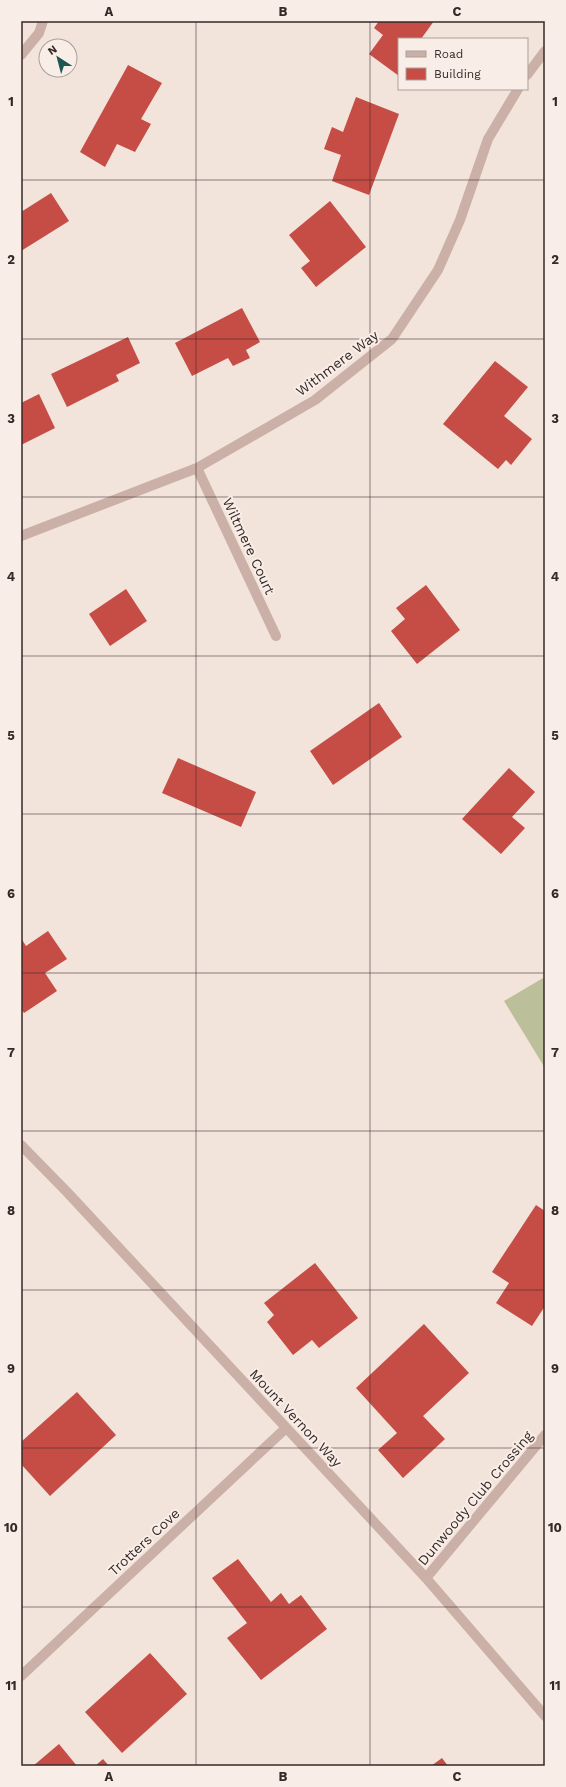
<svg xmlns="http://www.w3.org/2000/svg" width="566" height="1787" font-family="'Work Sans',sans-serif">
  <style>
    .green { fill: #bbc09b }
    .building { fill: #c54d46 }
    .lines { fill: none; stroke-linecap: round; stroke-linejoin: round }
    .street { stroke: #cab0a7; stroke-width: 10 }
    .grid { fill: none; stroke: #362928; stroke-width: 1; stroke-opacity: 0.55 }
    .labels { text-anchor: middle; stroke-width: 4; stroke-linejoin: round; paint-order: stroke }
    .street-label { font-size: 14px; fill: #362928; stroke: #f9eee7 }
    .neatline { fill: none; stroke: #362928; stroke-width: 1.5 }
    .grid-label { font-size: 13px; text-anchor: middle; font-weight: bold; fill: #362928 }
  </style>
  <rect width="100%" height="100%" fill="#f2e3db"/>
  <!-- green -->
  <path class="green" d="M543,978L545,981V1068L504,1001Z"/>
  <!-- building -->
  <path class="building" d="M379,21H434L421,39H399V76L369,54L383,35L374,28Z
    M128,65L162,83L141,119L151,124L135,152L117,144L105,167L80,152Z
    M356,97L399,114L369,195L332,181L341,155L324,149L332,127L343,132Z
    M51,193L69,221L21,251V212Z
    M330,201L366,247L316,287L301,268L310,261L289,235Z
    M242,308L260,342L246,350L250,358L233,366L228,358L192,376L175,343Z
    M128,337L140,363L116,375L119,381L67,407L51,374Z
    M495,361L528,387L504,416L532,439L511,465L506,460L498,469L443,424Z
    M39,394L55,428L21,445V403Z
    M426,585L460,630L417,664L391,631L405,619L396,608Z
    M126,589L147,621L110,646L89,614Z
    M379,703L402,737L333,785L310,751Z
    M178,758L256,792L241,827L162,793Z
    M509,768L535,792L512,817L525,828L501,854L462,819Z
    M48,931L67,959L45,973L57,991L24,1013L21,1009V938L26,946Z
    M536,1205L545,1211V1306L532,1326L496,1303L509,1283L492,1272Z
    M315,1263L358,1318L319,1348L312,1340L293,1355L267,1322L274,1315L264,1303Z
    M424,1324L469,1373L423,1416L445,1439L403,1478L378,1450L397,1433L356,1388Z
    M77,1392L116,1435L50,1496L21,1464V1442Z
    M238,1559L271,1602L281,1593L289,1604L301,1595L327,1629L261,1680L227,1638L247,1623L212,1578Z
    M150,1653L187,1694L122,1753L85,1712Z
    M59,1744L77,1766H33Z
    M442,1758L448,1766H431Z
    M103,1759L109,1766H95Z"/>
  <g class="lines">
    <!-- street -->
    <path class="street" d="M21,55L39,33L43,21
      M527,75L545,51
      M197,468L276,636
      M21,536L197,468L315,400L392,339L438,270L460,220L488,139L518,89
      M21,1145L67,1192L426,1578L545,1716
      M426,1578L545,1435
      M21,1676L286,1428"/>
  </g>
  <!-- grid -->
  <path class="grid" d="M196,21V1766M370,21V1766M21,180H545M21,339H545M21,497H545M21,656H545M21,814H545M21,973H545M21,1131H545M21,1290H545M21,1448H545M21,1607H545"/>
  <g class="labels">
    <!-- street labels -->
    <g class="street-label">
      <text transform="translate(337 363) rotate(-37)" y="5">Withmere Way</text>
      <text transform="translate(249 546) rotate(65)" y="5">Wiltmere Court</text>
      <text transform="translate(296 1418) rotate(47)" y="5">Mount Vernon Way</text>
      <text transform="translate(475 1498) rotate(-50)" y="5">Dunwoody Club Crossing</text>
      <text transform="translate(144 1542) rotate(-43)" y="5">Trotters Cove</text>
    </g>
  </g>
  <!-- border -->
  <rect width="566" height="1787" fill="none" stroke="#f9eee7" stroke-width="44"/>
  <!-- legend -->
  <rect x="398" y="38" width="130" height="52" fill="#f9eee7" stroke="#ab9f9b"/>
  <rect x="406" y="51" width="20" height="6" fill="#cab0a7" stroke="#ab9f9b"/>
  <text x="434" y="58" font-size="12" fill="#362928">Road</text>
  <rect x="406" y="68" width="20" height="12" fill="#c54d46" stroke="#ab9f9b"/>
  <text x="434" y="78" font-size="12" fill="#362928">Building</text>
  <!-- north arrow -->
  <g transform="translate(58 58) rotate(324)"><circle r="19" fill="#f9eee7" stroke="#ab9f9b"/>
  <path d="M0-3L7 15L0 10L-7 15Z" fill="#1d5750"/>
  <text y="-6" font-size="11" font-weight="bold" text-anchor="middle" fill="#362928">N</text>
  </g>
  <rect x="22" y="22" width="522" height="1743" class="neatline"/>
  <g class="grid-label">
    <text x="109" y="16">A</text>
    <text x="283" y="16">B</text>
    <text x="457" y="16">C</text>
    <text x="11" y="106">1</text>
    <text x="555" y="106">1</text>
    <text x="11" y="264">2</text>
    <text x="555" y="264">2</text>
    <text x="11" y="423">3</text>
    <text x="555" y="423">3</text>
    <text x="11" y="581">4</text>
    <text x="555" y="581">4</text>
    <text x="11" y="740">5</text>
    <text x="555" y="740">5</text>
    <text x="11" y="898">6</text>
    <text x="555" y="898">6</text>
    <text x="11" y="1057">7</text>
    <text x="555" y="1057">7</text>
    <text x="11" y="1215">8</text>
    <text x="555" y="1215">8</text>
    <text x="11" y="1373">9</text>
    <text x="555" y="1373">9</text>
    <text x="11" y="1532">10</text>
    <text x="555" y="1532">10</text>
    <text x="11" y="1690">11</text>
    <text x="555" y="1690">11</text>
    <text x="109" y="1781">A</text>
    <text x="283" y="1781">B</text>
    <text x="457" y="1781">C</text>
  </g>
</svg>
